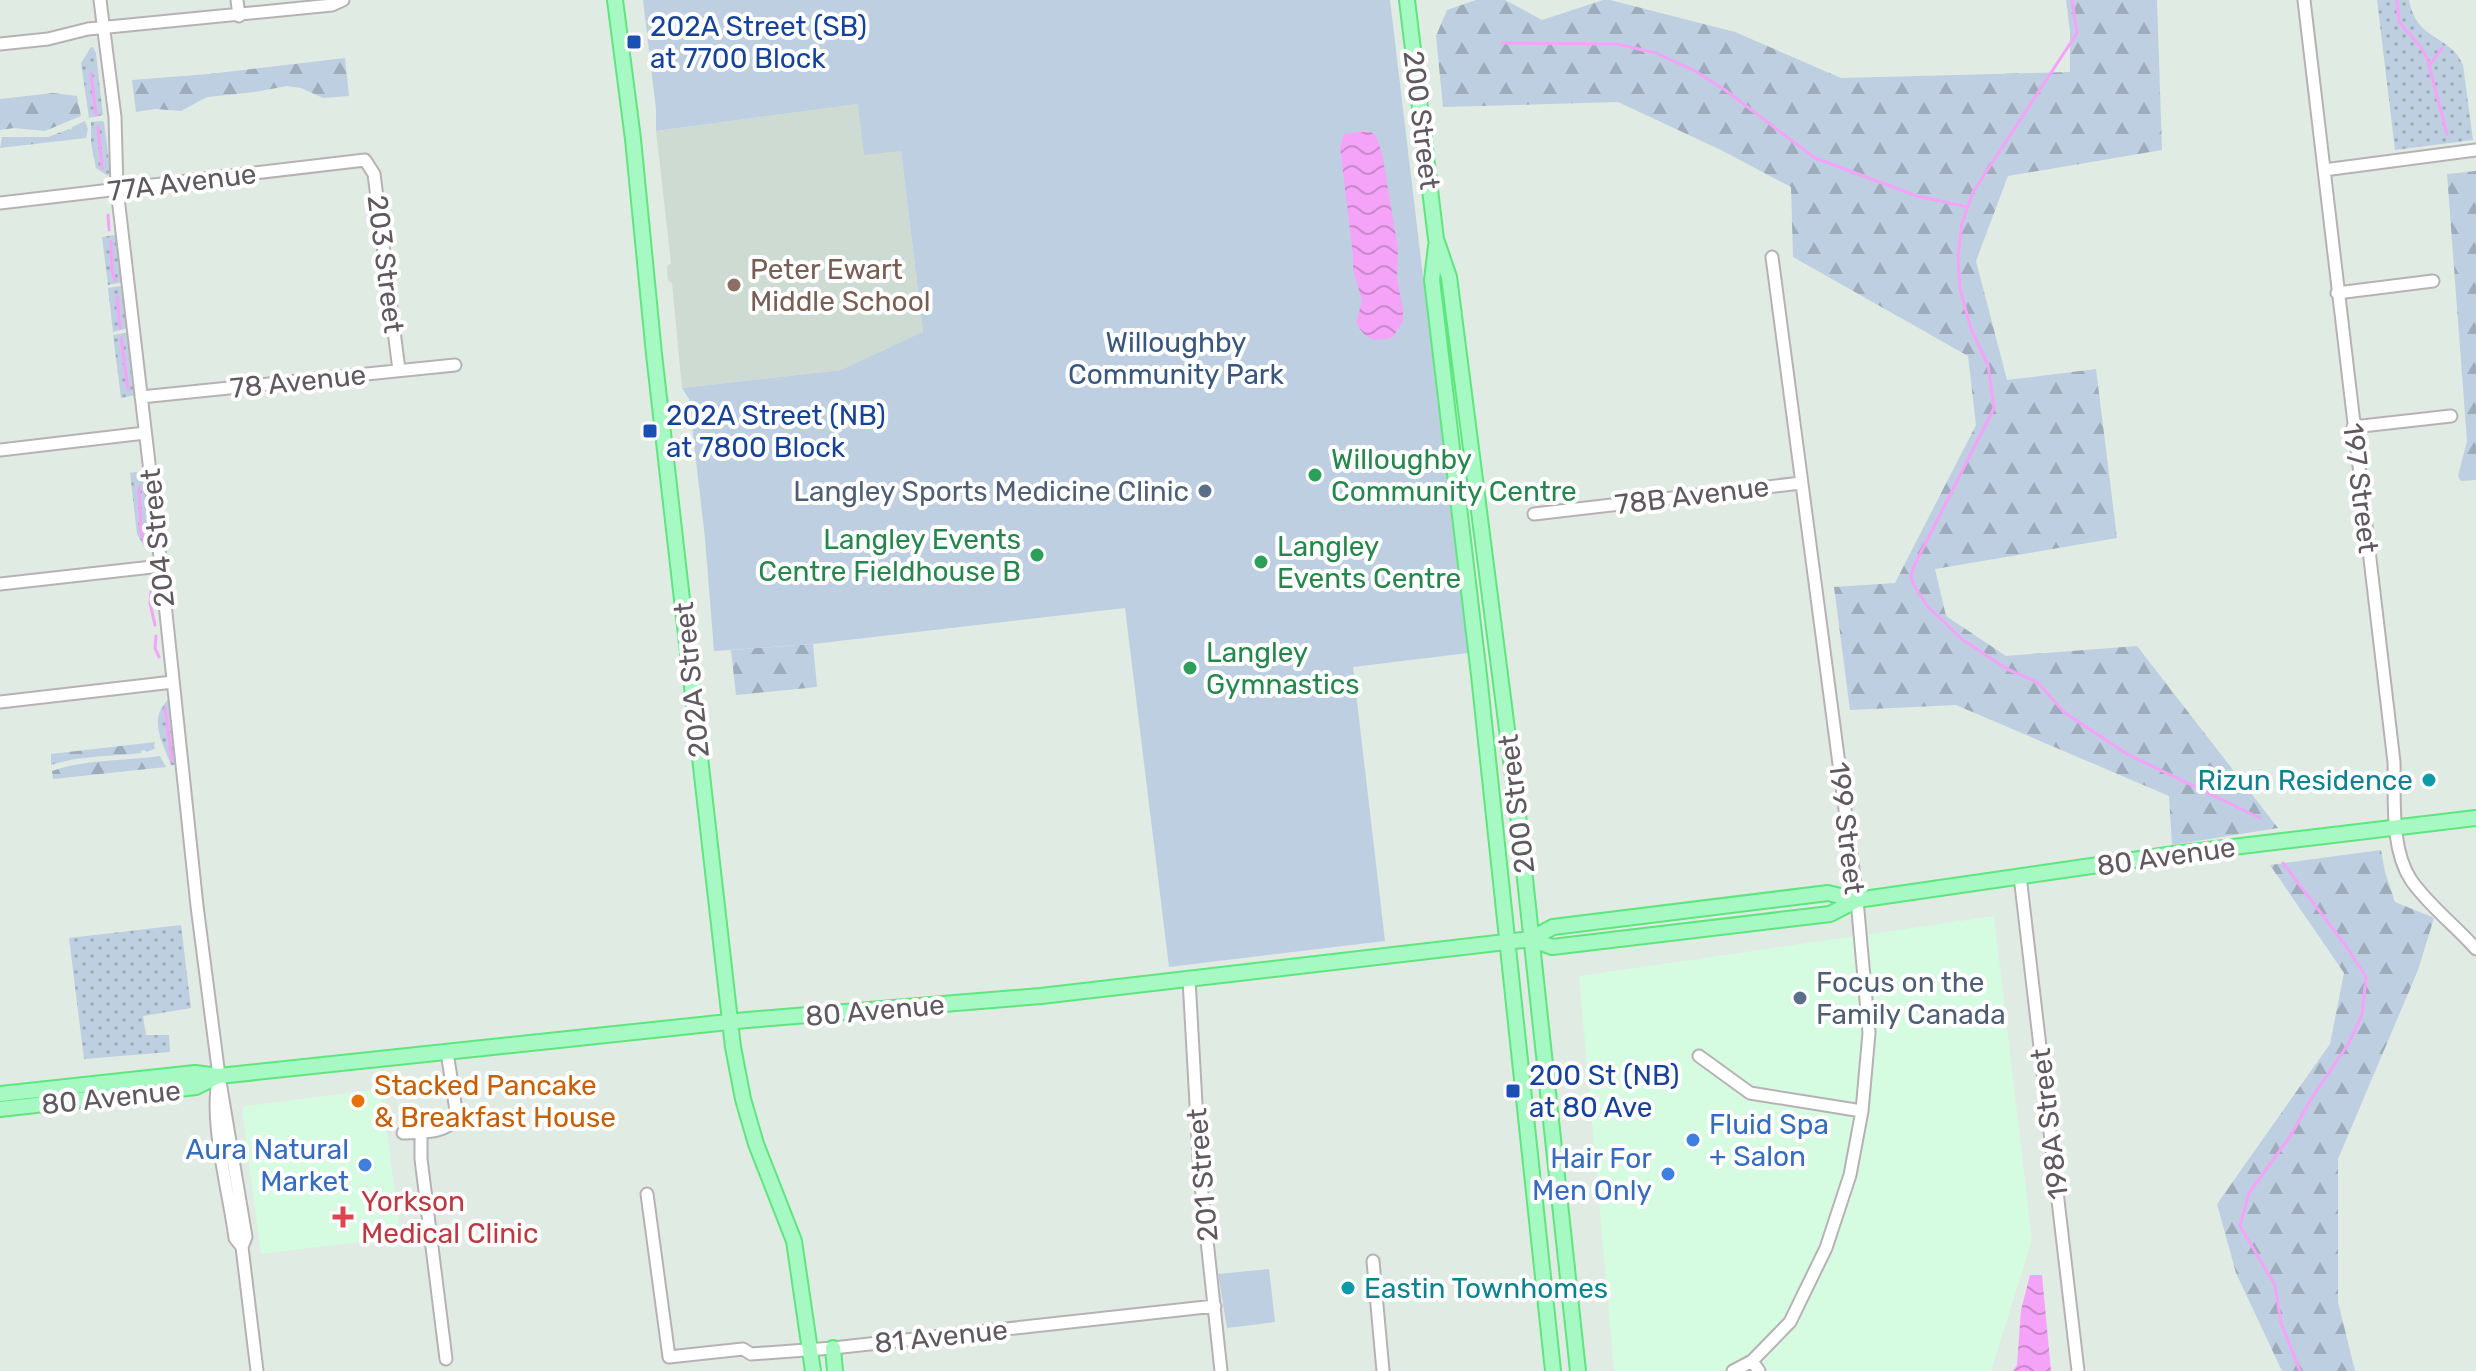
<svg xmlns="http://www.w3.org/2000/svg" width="2476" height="1371" font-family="Rubik,sans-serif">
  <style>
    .commercial { fill: #d5fbe0 }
    .education { fill: #cedbd2 }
    .grass { fill: url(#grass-dots) }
    .forest { fill: url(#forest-firs) }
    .park { fill: #becfe1 }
    .water { fill: url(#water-waves) }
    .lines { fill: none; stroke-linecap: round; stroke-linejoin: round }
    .stream { stroke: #f5a3f8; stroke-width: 3 }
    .minor-casing { stroke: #b7b1b6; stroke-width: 15 }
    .major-casing { stroke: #5ee67e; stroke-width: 18 }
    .minor { stroke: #fff; stroke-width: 11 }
    .major { stroke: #a7f9c4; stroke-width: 14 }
    .transit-dot { fill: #1a4fb4; stroke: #fff; stroke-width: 3 }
    .education-dot { fill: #8d6e63; stroke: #fff; stroke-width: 3 }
    .leisure-dot { fill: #2e9e5b; stroke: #fff; stroke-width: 3 }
    .service-dot { fill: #5c6f8a; stroke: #fff; stroke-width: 3 }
    .culture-dot { fill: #0f9aa8; stroke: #fff; stroke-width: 3 }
    .food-dot { fill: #e8710a; stroke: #fff; stroke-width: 3 }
    .shop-dot { fill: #3f7fe0; stroke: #fff; stroke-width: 3 }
    .health-dot { fill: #e0444e; stroke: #fff; stroke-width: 3 }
    .labels { text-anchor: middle; stroke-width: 8; stroke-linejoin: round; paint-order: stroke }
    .transit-label { font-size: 28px; fill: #164399; stroke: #fff; text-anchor: start }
    .street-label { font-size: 28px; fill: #60595f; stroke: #fff }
    .education-label { font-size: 28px; fill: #785e54; stroke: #fff; text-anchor: start }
    .park-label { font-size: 28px; fill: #39577e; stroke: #fff }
    .leisure-label { font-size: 28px; fill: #27864d; stroke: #fff; text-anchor: start }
    .service-label { font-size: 28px; fill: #4e5e75; stroke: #fff; text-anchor: end }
    .culture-label { font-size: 28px; fill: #0d838f; stroke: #fff; text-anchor: end }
    .food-label { font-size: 28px; fill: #c56008; stroke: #fff; text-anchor: start }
    .shop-label { font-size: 28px; fill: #366cbe; stroke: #fff; text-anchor: end }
    .health-label { font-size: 28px; fill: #be3a42; stroke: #fff; text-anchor: start }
  </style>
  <defs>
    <pattern id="grass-dots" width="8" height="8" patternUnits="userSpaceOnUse" patternTransform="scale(2)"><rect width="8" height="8" fill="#becfe1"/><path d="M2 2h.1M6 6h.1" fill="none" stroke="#9eabba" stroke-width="1.8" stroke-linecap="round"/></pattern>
    <pattern id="forest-firs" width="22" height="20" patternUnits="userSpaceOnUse" patternTransform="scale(2)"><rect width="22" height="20" fill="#becfe1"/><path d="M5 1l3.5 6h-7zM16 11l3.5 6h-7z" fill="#9eabba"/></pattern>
    <pattern id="water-waves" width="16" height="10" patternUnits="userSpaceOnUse" patternTransform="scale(2)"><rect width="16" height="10" fill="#f5a3f8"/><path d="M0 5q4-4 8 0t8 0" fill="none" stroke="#ca88cc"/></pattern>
  </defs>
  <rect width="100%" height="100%" fill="#e0ebe3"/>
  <!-- commercial -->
  <path class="commercial" d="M1994,916L2032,1240L1991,1371H1614L1579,976Z
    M381,1089L401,1237L261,1254L242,1111L245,1106Z"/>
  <!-- education -->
  <path class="education" d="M858,104L901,151L923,333L841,370L682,388L672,283L668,281L667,267L671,263L656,131Z"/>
  <!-- grass -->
  <path class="grass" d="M2377,0H2409C2416,41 2451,35 2463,65L2473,140L2395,150Z
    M91,47H93L96,53L103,115L89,118L81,63Z
    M102,121L104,122L110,169L108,176L96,168L91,143V122Z
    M115,235L117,237L123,282L108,285L102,237Z
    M121,286L123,287L128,328L113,332L108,288Z
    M126,333L129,334L136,395L121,398L113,335Z
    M142,471L145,473L152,549L144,546L137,534L130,473Z
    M169,699L176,743L175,765H171C163,743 147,719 169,699Z
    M181,925L191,1008L143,1016L146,1035H169L170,1052L84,1059L69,938Z"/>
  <!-- forest -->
  <path class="forest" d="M1476,0H1505L1542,20L1603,0H1610L1735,32L1841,78L2070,72V32L2066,0H2157L2162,150L2008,176L1976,261L2007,380L2096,369L2117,538L1935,569L1946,616L2006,656L2137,646L2278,828L2172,845L2169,796L1956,705L1850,710L1834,587L1895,583L1976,425L1968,356L1793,257L1791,187L1721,150L1618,102L1443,107L1436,36L1447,10Z
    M345,58L349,96L323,98L301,88L287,86L255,92L207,97L181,111L155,109L136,112L132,80L209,74Z
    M53,93L77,96L81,116L45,131L14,128L0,130V99Z
    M85,121L88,129L86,138L0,148L2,137H48L69,129L71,130L72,127Z
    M2476,171V480L2461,481L2458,476L2467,441L2447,174Z
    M813,644L817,687L736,695L731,650Z
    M155,742L154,747L156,748L147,752L144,750L141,751V753C111,757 80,755 51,765V754Z
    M160,756L166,767L53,779L52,771C86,759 124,761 160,756Z
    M2381,850L2385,872L2395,902L2434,918L2418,970L2338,1159V1302L2355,1371H2282L2236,1273L2217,1204L2330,1044L2344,973L2270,865Z"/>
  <!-- park -->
  <path class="park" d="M643,0H1390L1468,653L1353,667L1385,941L1169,967L1125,608L813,644L714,651L705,539L689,399L682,388L841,370L923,332L901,151L864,155L858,104L656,131V109Z
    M1269,1269L1275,1322L1227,1328L1218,1274Z"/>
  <!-- water -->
  <path class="water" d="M1358,132H1371L1376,136L1382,153L1398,249L1397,279L1403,310V321L1393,337C1374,343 1366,340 1356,323L1362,301L1353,269V255L1340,147L1344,134Z
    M2030,1275H2042L2051,1371H2013L2017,1365L2021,1310Z"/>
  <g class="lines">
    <!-- stream -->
    <path class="stream" d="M2072,0L2077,33L1973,192L1962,223L1958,257L1960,289L1971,329L1988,365L1994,408L1914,566L1911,575L1912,582L1928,607L1963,640L2007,669L2037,682L2065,713L2127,754L2260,818
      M2397,0L2399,22L2420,46L2427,58L2447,134
      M1502,43L1617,44L1656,53L1695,71L1725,90L1815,158L1917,196L1968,207
      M2430,65L2442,48
      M91,74L96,115
      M98,127L102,168
      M108,215L109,230
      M111,242L112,271L115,280
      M117,297L120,328
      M121,338L128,389
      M139,487L141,532L145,543
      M151,591L150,603L155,625
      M156,636L155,648L159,657
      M165,708L172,760
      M2283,863L2346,946L2366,977L2362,1015L2349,1043L2311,1099L2291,1135L2249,1193L2240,1226L2275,1285L2281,1323L2300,1371"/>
    <!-- minor casing -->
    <g class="minor-casing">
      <path id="minor" d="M100,0L115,117L117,189L161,566L197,906L219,1076L246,1237L242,1247
        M237,0L239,16
        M2304,0L2394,762C2395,799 2390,848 2411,880C2429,906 2455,925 2476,949
        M0,44L48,39L88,29L332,5L343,0
        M2324,170L2476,150
        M0,203L365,160L374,174L399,370
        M2337,293L2433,281
        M141,397L455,365
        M2353,427L2451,416
        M0,450L145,433
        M1534,514L1801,483
        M0,584L161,566
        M0,702L173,682
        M2020,876L2078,1371
        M1189,979L1200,1175L1221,1371
        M1699,1056L1750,1093L1862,1111
        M218,1081C210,1124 229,1192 235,1238L242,1247L257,1371
        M421,1132V1159L446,1359
        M403,1133C420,1132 447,1134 457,1117L447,1052
        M647,1194L669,1357L743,1349L751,1354L833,1348L1215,1306
        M1373,1261L1383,1371
        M1752,1361L1759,1371
        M1733,1371L1752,1361L1790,1322L1826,1248L1850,1175L1862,1111L1869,1033L1857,900L1772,257"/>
    </g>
    <!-- major casing -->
    <g class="major-casing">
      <path id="major" d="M615,0L633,139L654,354L733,1047L743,1099L756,1144L794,1241L813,1371
        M1407,0L1436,239L1449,277L1519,823L1578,1371
        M1436,246L1432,280L1479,675L1553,1371
        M1531,939L1552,947L1830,914L1857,900L2174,854L2476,818
        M0,1094L195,1073L219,1076L747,1020L1041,996L1531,939L1553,927L1828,893L1857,900
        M0,1109L196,1087L218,1076
        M833,1348L835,1371"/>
    </g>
    <!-- minor -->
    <use href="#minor" class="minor"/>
    <!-- major -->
    <use href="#major" class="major"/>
  </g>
  <!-- markers -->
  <g class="transit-dot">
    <rect x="626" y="34" width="16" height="16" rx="4"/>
    <rect x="642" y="423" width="16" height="16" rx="4"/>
    <rect x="1505" y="1083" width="16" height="16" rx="4"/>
  </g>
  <circle class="education-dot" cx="734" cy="285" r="8"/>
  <g class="leisure-dot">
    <circle cx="1315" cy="475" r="8"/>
    <circle cx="1037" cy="555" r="8"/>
    <circle cx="1261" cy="562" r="8"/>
    <circle cx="1190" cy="668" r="8"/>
  </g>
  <g class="service-dot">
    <circle cx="1205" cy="491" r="8"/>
    <circle cx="1800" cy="998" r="8"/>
  </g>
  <g class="culture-dot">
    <circle cx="2429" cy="780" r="8"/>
    <circle cx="1348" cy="1288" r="8"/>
  </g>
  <circle class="food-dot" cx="358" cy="1101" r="8"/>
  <g class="shop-dot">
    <circle cx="1693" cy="1140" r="8"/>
    <circle cx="365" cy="1165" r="8"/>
    <circle cx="1668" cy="1174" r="8"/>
  </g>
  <path class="health-dot" d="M339 1205h8v8h8v8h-8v8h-8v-8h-8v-8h8z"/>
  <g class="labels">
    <!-- transit labels -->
    <g class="transit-label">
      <text x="650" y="36">202A Street (SB)<tspan x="650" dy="32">at 7700 Block</tspan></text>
      <text x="666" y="425">202A Street (NB)<tspan x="666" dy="32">at 7800 Block</tspan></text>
      <text x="1529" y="1085">200 St (NB)<tspan x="1529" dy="32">at 80 Ave</tspan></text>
    </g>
    <!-- street labels -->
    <g class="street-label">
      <text transform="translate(1422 120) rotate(83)" y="10">200 Street</text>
      <text transform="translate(182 182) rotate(-7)" y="10">77A Avenue</text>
      <text transform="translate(386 264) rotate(83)" y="10">203 Street</text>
      <text transform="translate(298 381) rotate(-6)" y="10">78 Avenue</text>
      <text transform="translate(2361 488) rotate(83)" y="10">197 Street</text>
      <text transform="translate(1692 495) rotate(-7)" y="10">78B Avenue</text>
      <text transform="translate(157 538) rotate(-96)" y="10">204 Street</text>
      <text transform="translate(691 680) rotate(-96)" y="10">202A Street</text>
      <text transform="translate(1516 804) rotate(-97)" y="10">200 Street</text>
      <text transform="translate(1847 828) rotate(83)" y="10">199 Street</text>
      <text transform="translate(2166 856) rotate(-8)" y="10">80 Avenue</text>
      <text transform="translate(875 1010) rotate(-5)" y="10">80 Avenue</text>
      <text transform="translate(111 1097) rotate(-6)" y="10">80 Avenue</text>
      <text transform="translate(2049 1124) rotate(-97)" y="10">198A Street</text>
      <text transform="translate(1202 1175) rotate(-95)" y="10">201 Street</text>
      <text transform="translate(941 1336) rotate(-6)" y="10">81 Avenue</text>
    </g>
    <!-- education labels -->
    <g class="education-label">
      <text x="750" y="279">Peter Ewart<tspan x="750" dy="32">Middle School</tspan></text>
    </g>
    <!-- park labels -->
    <g class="park-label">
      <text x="1176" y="352">Willoughby<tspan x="1176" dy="32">Community Park</tspan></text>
    </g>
    <!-- leisure labels -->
    <g class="leisure-label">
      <text x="1331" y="469">Willoughby<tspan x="1331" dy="32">Community Centre</tspan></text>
      <text x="1021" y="549" text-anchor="end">Langley Events<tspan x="1021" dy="32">Centre Fieldhouse B</tspan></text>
      <text x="1277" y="556">Langley<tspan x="1277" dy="32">Events Centre</tspan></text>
      <text x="1206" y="662">Langley<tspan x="1206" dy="32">Gymnastics</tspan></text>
    </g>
    <!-- service labels -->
    <g class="service-label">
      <text x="1189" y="501">Langley Sports Medicine Clinic</text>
      <text x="1816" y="992" text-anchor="start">Focus on the<tspan x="1816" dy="32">Family Canada</tspan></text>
    </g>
    <!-- culture labels -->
    <g class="culture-label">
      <text x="2413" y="790">Rizun Residence</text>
      <text x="1364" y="1298" text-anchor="start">Eastin Townhomes</text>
    </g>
    <!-- food labels -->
    <g class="food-label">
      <text x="374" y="1095">Stacked Pancake<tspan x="374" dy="32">&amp; Breakfast House</tspan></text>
    </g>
    <!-- shop labels -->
    <g class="shop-label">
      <text x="1709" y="1134" text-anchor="start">Fluid Spa<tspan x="1709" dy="32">+ Salon</tspan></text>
      <text x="349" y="1159">Aura Natural<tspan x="349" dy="32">Market</tspan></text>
      <text x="1652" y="1168">Hair For<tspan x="1652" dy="32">Men Only</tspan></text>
    </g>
    <!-- health labels -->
    <g class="health-label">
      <text x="361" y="1211">Yorkson<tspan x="361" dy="32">Medical Clinic</tspan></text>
    </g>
  </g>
</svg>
